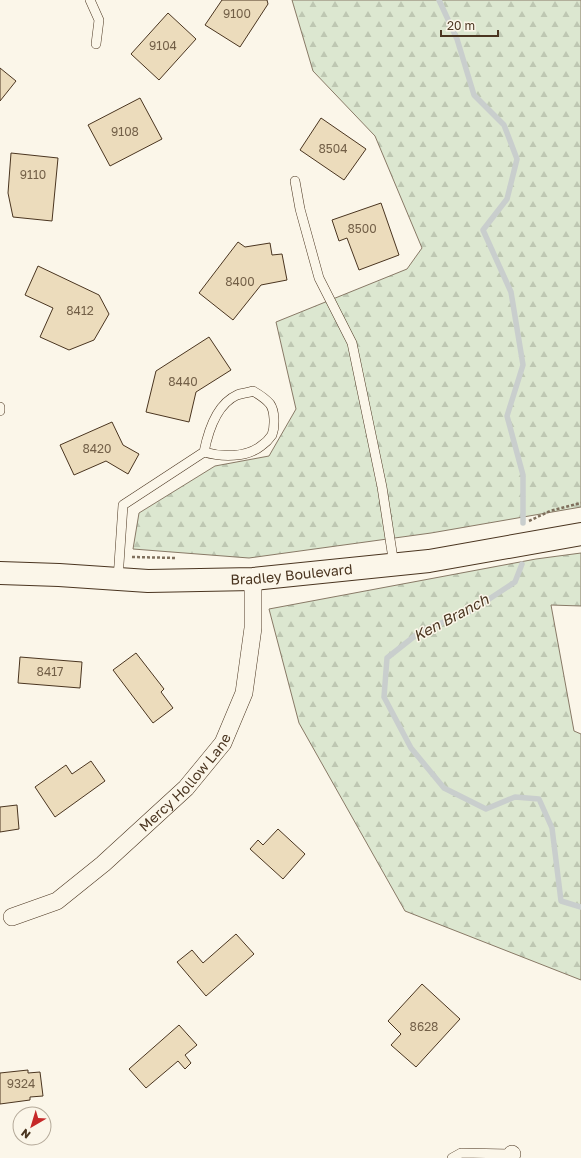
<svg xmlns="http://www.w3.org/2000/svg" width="581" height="1158" font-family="'Golos Text',sans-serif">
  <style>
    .forest { fill: url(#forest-firs); stroke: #887966 }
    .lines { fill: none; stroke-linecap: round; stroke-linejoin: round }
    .stream { stroke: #c9cecd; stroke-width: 5.5 }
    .building { fill: #ecdcbc; stroke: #4a3520 }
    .service-casing { stroke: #4a3520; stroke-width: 10 }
    .minor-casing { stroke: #4a3520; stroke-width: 18 }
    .secondary-casing { stroke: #4a3520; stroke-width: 24 }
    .path { stroke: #7f6f5c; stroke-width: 2.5; stroke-dasharray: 3 2; stroke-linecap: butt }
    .service { stroke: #fbf6e9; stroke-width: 9 }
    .minor { stroke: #fbf6e9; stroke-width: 17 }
    .secondary { stroke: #fbf6e9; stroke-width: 22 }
    .labels { text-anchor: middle; stroke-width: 3; stroke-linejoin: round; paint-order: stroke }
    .number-label { font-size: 12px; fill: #725f47 }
    .street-label { font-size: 14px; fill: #4a3520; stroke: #fbf6e9 }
    .water-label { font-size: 15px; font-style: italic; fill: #4a3520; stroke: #fbf6e9 }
  </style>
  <defs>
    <pattern id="forest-firs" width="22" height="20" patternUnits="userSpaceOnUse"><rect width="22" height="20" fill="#dce7d0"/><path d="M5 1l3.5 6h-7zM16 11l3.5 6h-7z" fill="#bec7b2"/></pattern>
  </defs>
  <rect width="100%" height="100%" fill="#fbf6e9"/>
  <!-- forest -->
  <path class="forest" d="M292,0H581V507L431,533L249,558L133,549L139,513L215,466L269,456L296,409L276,322L407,269L422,248L375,136L313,71Z
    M581,553V606L551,605L574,731L581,734V980L405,911L299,723L269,609L536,559Z"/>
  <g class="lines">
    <!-- stream -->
    <path class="stream" d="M439,0L457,39L474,95L504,125L517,159L507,199L483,230L511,292L523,365L507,416L523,475V523
      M522,564L515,582L471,611L421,631L387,658L384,697L411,748L444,788L486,809L515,797L539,799L552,828L561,901L581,907"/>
  </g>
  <!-- building -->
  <path class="building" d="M222,0H267L268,4L240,47L205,25Z
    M168,13L196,39L159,80L131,54Z
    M0,68L16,81L0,101Z
    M140,98L162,139L110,166L88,125Z
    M321,118L366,149L344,180L300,150Z
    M11,153L58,158L52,221L13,217L8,193Z
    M381,203L399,255L359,270L347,238L339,241L332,220Z
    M238,242L245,247L270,243L272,255L282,254L287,280L261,285L233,320L199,293Z
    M38,266L99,295L109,314L94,340L69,350L40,337L53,308L25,295Z
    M209,337L231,370L196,392L189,422L146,412L156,371Z
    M112,422L123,445L139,454L128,474L106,461L74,475L60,445Z
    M136,653L164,689L161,692L173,708L153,723L113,670Z
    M20,657L82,662L80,688L18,683Z
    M91,761L105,781L55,817L35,787L66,765L72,774Z
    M17,805L19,829L0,832V807Z
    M278,829L305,854L283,879L250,849L258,840L263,845Z
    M236,934L254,954L206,996L177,962L192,950L203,963Z
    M422,984L460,1019L416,1067L391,1045L401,1034L388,1021Z
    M179,1025L197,1045L185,1055L191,1063L185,1069L178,1061L146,1088L129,1069Z
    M28,1070V1073L40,1072L43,1096L30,1097V1100L0,1104V1073Z"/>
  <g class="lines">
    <!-- service casing -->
    <g class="service-casing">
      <path id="service" d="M90,0L99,20L96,44
        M295,181L300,209L319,278L352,343L382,487L394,565
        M0,407V411
        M118,579L123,505L204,452C208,432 217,404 237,395C242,393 248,393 253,391C260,395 265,398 270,404C275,411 275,427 272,435C270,438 264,444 261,446C246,458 221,457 204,452
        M452,1158L461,1153L512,1154"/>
    </g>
    <!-- minor casing -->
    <g class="minor-casing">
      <g id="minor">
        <path id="s1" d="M12,917L57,901L103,864L186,788L223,743L244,693L253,628V579"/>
        <path d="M510,1158L512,1154"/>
      </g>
    </g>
    <!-- secondary casing -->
    <g class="secondary-casing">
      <g id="secondary">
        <path id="s2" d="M0,573L59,575L148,581L253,579L429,561L581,534"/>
      </g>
    </g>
    <!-- path -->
    <path class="path" d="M529,521L550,511L581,503
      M132,557L177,558"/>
    <!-- service -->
    <use href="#service" class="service"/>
    <!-- minor -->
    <use href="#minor" class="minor"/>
    <!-- secondary -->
    <use href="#secondary" class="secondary"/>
  </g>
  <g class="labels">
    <!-- number labels -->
    <g class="number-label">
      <text x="237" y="18">9100</text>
      <text x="163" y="50">9104</text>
      <text x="125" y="136">9108</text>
      <text x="333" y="153">8504</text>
      <text x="33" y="179">9110</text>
      <text x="362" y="233">8500</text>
      <text x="240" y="286">8400</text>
      <text x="80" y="315">8412</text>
      <text x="183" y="386">8440</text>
      <text x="97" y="453">8420</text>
      <text x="50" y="676">8417</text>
      <text x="424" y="1031">8628</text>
      <text x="21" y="1088">9324</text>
    </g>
    <!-- street labels -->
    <g class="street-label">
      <text dy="5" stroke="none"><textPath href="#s2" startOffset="292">Bradley Boulevard</textPath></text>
      <text dy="5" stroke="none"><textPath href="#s1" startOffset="223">Mercy Hollow Lane</textPath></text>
    </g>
    <!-- water labels -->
    <g class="water-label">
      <text transform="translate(451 618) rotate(-28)" y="5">Ken Branch</text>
    </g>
  </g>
  <!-- north arrow -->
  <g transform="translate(32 1126) rotate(218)"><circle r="19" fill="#fbf6e9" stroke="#b4a999"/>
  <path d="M0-3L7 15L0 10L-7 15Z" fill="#c62828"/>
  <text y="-6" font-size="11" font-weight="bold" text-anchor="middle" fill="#4a3520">N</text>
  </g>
  <!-- scale -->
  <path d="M441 30v6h57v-6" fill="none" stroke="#4a3520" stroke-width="2"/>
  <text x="447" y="30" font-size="12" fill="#4a3520" stroke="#fbf6e9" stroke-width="3" paint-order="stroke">20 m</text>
</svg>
